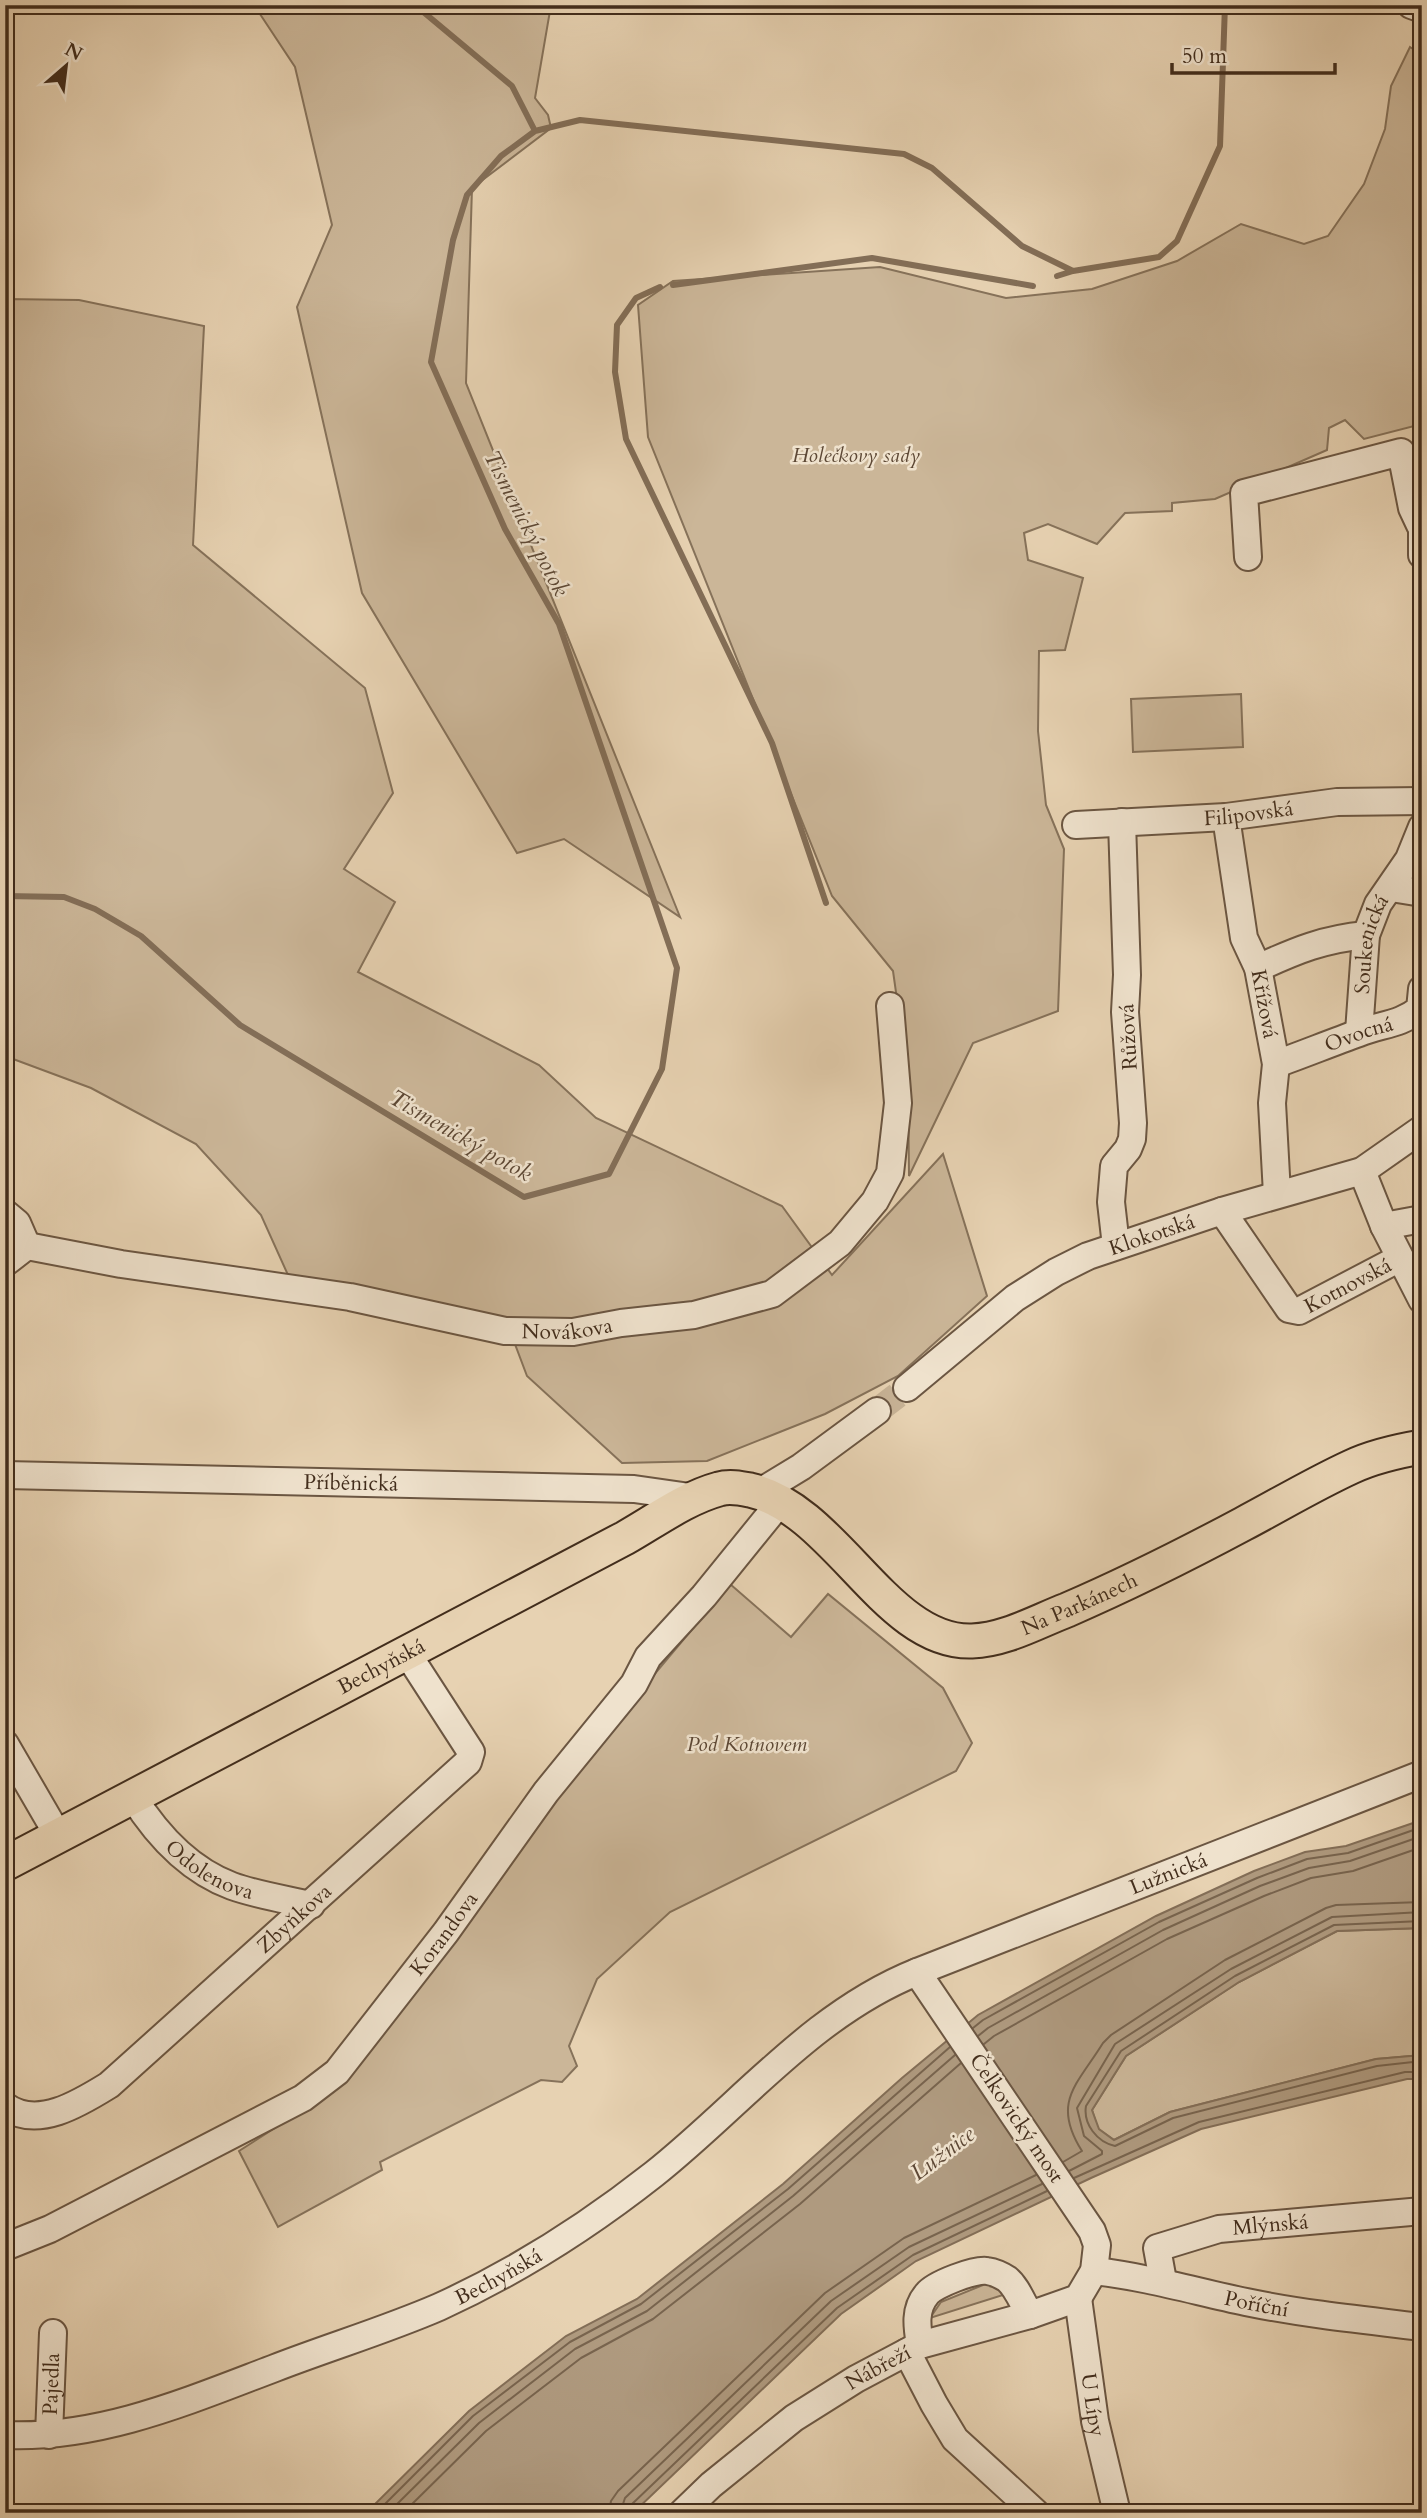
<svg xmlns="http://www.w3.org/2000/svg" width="1427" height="2518" font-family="Cardo,serif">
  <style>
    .green { fill: #cbb698; stroke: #86725a; stroke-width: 2 }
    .water { fill: #af9a7f; stroke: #836e57; stroke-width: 2 }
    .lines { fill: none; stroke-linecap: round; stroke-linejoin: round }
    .shore { stroke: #78644e; stroke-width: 2 }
    .stream { stroke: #836e57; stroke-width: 6 }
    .minor-tunnel { stroke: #c6b194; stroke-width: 26; stroke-dasharray: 26 13; stroke-linecap: butt }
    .minor-casing { stroke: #6b5642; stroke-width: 30 }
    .major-casing { stroke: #422d1c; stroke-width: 37 }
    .minor { stroke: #efe2cd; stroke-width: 26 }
    .major { stroke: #e7d2b2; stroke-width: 33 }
    .labels { text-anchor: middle; stroke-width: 5; stroke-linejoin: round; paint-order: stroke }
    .park-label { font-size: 21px; font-style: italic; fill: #5d4835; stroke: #efe2cd }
    .street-label { font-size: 21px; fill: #422d1c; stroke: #efe2cd }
    .water-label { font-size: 23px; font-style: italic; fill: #5d4835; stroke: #efe2cd }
  </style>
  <rect width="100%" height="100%" fill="#e7d2b2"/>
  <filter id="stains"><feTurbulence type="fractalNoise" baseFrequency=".00286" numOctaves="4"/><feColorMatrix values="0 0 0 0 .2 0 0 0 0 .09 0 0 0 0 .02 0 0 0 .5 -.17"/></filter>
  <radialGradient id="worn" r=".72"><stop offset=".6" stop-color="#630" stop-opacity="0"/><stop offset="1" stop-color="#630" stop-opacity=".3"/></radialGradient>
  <!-- green -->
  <path class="green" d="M254,5H551L535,98L548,115L551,128L472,188L466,383L680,917L564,839L517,853L362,593L297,307L332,225L295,67Z
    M1410,47L1422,55V424L1364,439L1345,420L1329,428L1327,450L1215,499L1172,503V511L1125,513L1097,544L1048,524L1024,533L1028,560L1083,578L1065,650L1039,651L1038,731L1046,805L1064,849L1058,1011L973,1043L909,1176L908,1077L893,971L832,896L648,437L638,305L673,281L880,267L1006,298L1092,289L1177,261L1241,224L1304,244L1328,236L1364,184L1385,129L1391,86Z
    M5,299L79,300L204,326L193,545L365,688L393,793L344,869L395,902L358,972L539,1065L596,1118L782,1206L832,1275L943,1154L987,1296L898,1376L825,1414L707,1461L622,1463L527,1376L507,1323L288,1275L261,1215L196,1144L91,1088L5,1056Z
    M1241,694L1243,747L1133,752L1131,699Z
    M730,1584L791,1637L828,1594L943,1688L972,1743L956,1771L670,1912L597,1979L569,2046L577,2066L562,2082L541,2080L380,2162L382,2170L278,2227L239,2151L334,2090L570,1775Z
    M1422,1928V2055L1376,2059L1170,2112L1114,2140L1098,2129L1092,2110L1126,2056L1239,1982L1337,1931Z
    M993,2281L1003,2295L930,2318L941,2302Z"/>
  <!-- water -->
  <path class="water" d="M1422,1820V1928L1337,1931L1239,1982L1126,2056L1092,2110L1099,2129L1114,2140L1170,2112L1376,2059L1422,2055V2079H1407L1201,2129L1091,2178L916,2261L841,2314L633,2513H366L469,2411L566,2336L637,2299L783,2184L902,2078L978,2015L1156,1916L1254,1871L1305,1852L1346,1846Z"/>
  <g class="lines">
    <!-- shore -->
    <path class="shore" d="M1422,1921L1334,1925L1235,1976L1121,2051L1086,2106C1083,2124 1097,2142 1115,2146L1173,2118L1377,2066L1422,2061
      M973,2028L983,2020L1159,1922L1257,1878L1307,1859L1348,1853L1422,1827
      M978,2036L988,2028L1163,1930L1260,1886L1309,1868L1350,1861L1422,1836
      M984,2044L994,2036L1167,1939L1264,1896L1311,1878L1353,1871L1422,1847
      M1063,2162L1082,2151C1051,2102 1077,2085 1103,2043L1111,2035L1225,1960L1326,1908L1336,1905L1422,1902
      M1069,2171L1102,2154V2151L1084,2136L1077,2108L1115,2044L1231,1969L1332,1917L1422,1912
      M1074,2178L1199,2122L1405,2072H1422
      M376,2513L473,2416L570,2342L641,2304L788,2189L950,2047
      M388,2513L479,2423L575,2349L647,2311L793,2196L955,2055
      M403,2513L486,2431L581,2358L653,2319L800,2204L961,2063
      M609,2513L611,2501L618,2491L825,2293L904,2238L1036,2175
      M620,2513L625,2498L831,2301L909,2247L1042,2184
      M629,2513L631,2505L837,2308L913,2255L1047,2191"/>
    <!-- stream -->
    <path class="stream" d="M415,5L512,86L535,131
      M1057,276L1073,271
      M673,285L872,258L1033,286
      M660,287L636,298L617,325L615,372L626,439L772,743L826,903
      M5,896L64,897L95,909L141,936L240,1025L524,1197L609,1174L662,1069L677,968L559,624L505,529L431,362L453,240L467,195L501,156L535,131L580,120L904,154L932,168L1022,246L1073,271L1159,257L1177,241L1220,146L1225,5"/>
    <!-- minor-tunnel -->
    <path class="minor-tunnel" d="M877,1411L907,1388"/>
    <!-- minor casing -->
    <g class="minor-casing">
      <g id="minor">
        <path d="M1411,5L1422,9"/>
        <path d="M1422,525V555"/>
        <path d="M1248,557L1244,493L1401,452L1412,508L1420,525"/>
        <path id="s1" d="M1226,817L1244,938L1258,968L1276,1064L1272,1103L1277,1194"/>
        <path id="s2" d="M1076,825L1226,817L1337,802L1422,801"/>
        <path d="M1391,888L1422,893"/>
        <path d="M1258,968C1297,950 1324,939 1366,935"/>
        <path id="s3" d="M1359,1032L1366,935L1378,904L1409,859L1422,827"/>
        <path id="s4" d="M1276,1064C1304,1054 1331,1043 1359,1033C1381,1024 1400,1025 1420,1009L1422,989"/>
        <path d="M1362,1171L1384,1226L1422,1300"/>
        <path id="s5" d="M1222,1211L1289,1309L1299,1311L1400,1258"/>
        <path d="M5,1213L17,1223L27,1246"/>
        <path d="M1384,1226L1422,1219"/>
        <path id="s6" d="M27,1246L121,1264L350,1297L505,1331L573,1332L621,1323L694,1315L772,1294L840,1243L875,1201L890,1173L898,1103L890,1006"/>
        <path d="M1116,1246L1111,1202L1114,1166L1128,1149L1132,1139L1133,1123L1125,1012L1127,975L1122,822"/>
        <path d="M5,1263L27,1246"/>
        <path id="s7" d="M907,1388L1015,1298L1056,1272L1088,1256L1222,1211L1362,1171L1422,1129"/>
        <path id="s8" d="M5,1475L634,1489L697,1498"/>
        <path d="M760,1492L801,1467L877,1411"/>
        <path d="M5,1744L59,1837"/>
        <path id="s9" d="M133,1797C157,1835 189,1870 232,1886C257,1895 284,1899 311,1905"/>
        <path id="s10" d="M5,2106C37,2130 80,2103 109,2085L468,1762L471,1752L407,1653"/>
        <path id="s11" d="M5,2247L50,2229L303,2098L337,2072L446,1932L546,1792L634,1684L648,1657L704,1596L781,1501"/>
        <path id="s12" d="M1094,2271C1147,2277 1194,2291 1246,2302C1304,2314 1363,2320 1422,2327"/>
        <path id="s13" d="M1163,2281L1157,2248L1219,2229L1422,2211"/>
        <path id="s14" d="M1078,2298L1095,2421L1117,2513"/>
        <path d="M920,2345C917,2327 914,2309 927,2294C935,2284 975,2269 987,2271C994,2272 1001,2275 1007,2279C1017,2287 1023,2304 1030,2315"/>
        <path d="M907,2352L934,2404L955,2439L1036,2513"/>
        <path id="s15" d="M5,2435C100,2439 188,2401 275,2368C329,2347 386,2330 439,2307C516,2272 588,2226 654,2174C741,2105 812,2014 917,1972L1422,1774"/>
        <path id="s16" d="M49,2435L53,2333"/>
        <path id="s17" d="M682,2513L711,2485L794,2418L856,2379L920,2345L1030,2315L1078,2298L1094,2271L1097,2245L1092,2231L917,1972"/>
      </g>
    </g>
    <!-- major casing -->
    <g class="major-casing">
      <g id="major">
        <path id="s18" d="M5,1864L625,1538C655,1521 686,1498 719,1489C729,1486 740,1488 750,1490C837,1510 886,1644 972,1641C1005,1640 1036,1622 1067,1610C1127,1584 1185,1555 1243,1524C1279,1505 1314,1484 1351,1467C1372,1457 1398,1451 1422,1447"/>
      </g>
    </g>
    <!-- minor -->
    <use href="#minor" class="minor"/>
    <!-- major -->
    <use href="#major" class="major"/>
  </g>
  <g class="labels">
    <!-- park labels -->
    <g class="park-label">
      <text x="856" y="462">Holečkovy sady</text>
      <text x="747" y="1751">Pod Kotnovem</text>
    </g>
    <!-- street labels -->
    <g class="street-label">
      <text dy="7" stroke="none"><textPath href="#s2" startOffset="173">Filipovská</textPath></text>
      <text dy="7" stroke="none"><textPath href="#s3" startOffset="89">Soukenická</textPath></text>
      <text dy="7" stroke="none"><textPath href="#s1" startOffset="192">Křížová</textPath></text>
      <text dy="7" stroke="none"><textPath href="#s4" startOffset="88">Ovocná</textPath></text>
      <text transform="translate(1128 1037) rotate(-93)" y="7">Růžová</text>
      <text dy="7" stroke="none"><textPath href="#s7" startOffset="292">Klokotská</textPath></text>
      <text dy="7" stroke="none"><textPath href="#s5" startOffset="184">Kotnovská</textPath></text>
      <text dy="7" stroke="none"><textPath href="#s6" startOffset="548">Novákova</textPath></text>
      <text dy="7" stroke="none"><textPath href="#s8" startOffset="346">Příběnická</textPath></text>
      <text dy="7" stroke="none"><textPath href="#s18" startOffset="1227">Na Parkánech</textPath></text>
      <text dy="7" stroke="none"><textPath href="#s18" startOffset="425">Bechyňská</textPath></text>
      <text dy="7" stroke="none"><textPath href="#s9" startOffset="108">Odolenova</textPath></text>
      <text dy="7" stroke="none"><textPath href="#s15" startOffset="1312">Lužnická</textPath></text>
      <text dy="7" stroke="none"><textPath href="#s10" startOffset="362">Zbyňkova</textPath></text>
      <text dy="7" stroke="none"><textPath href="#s11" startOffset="551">Korandova</textPath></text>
      <text transform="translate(1017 2118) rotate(56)" y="7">Čelkovický most</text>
      <text dy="7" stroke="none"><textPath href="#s13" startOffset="150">Mlýnská</textPath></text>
      <text dy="7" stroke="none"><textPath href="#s15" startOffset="522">Bechyňská</textPath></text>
      <text dy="7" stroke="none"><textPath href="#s12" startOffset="166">Poříční</textPath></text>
      <text dy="7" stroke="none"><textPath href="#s17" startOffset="245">Nábřeží</textPath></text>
      <text dy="7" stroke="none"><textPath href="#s16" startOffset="51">Pajedla</textPath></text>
      <text dy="7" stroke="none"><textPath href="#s14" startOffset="108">U Lípy</textPath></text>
    </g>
    <!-- water labels -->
    <g class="water-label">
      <text transform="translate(527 523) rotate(63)" y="8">Tismenický potok</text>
      <text transform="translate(461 1135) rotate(30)" y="8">Tismenický potok</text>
      <text transform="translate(942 2153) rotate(-37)" y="8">Lužnice</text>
    </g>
  </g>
  <!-- margin -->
  <rect width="1427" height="2518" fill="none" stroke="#e7d2b2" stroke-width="28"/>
  <rect x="7" y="7" width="1413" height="2504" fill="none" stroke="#422d1c" stroke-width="3.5"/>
  <rect x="14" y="14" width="1399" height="2490" fill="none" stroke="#422d1c" stroke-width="2"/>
  <!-- north arrow -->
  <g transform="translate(66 66) rotate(28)" stroke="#efe2cd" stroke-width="5" paint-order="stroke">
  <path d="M0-5L12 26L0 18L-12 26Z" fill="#422d1c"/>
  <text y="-10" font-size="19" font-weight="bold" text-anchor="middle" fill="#422d1c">N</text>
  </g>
  <!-- scale -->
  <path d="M1172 63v10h163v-10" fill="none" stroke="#422d1c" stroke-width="3.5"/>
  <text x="1182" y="63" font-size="21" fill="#422d1c" stroke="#efe2cd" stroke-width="5" paint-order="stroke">50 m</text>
  <rect width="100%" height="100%" filter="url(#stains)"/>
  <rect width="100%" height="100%" fill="url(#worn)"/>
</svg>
